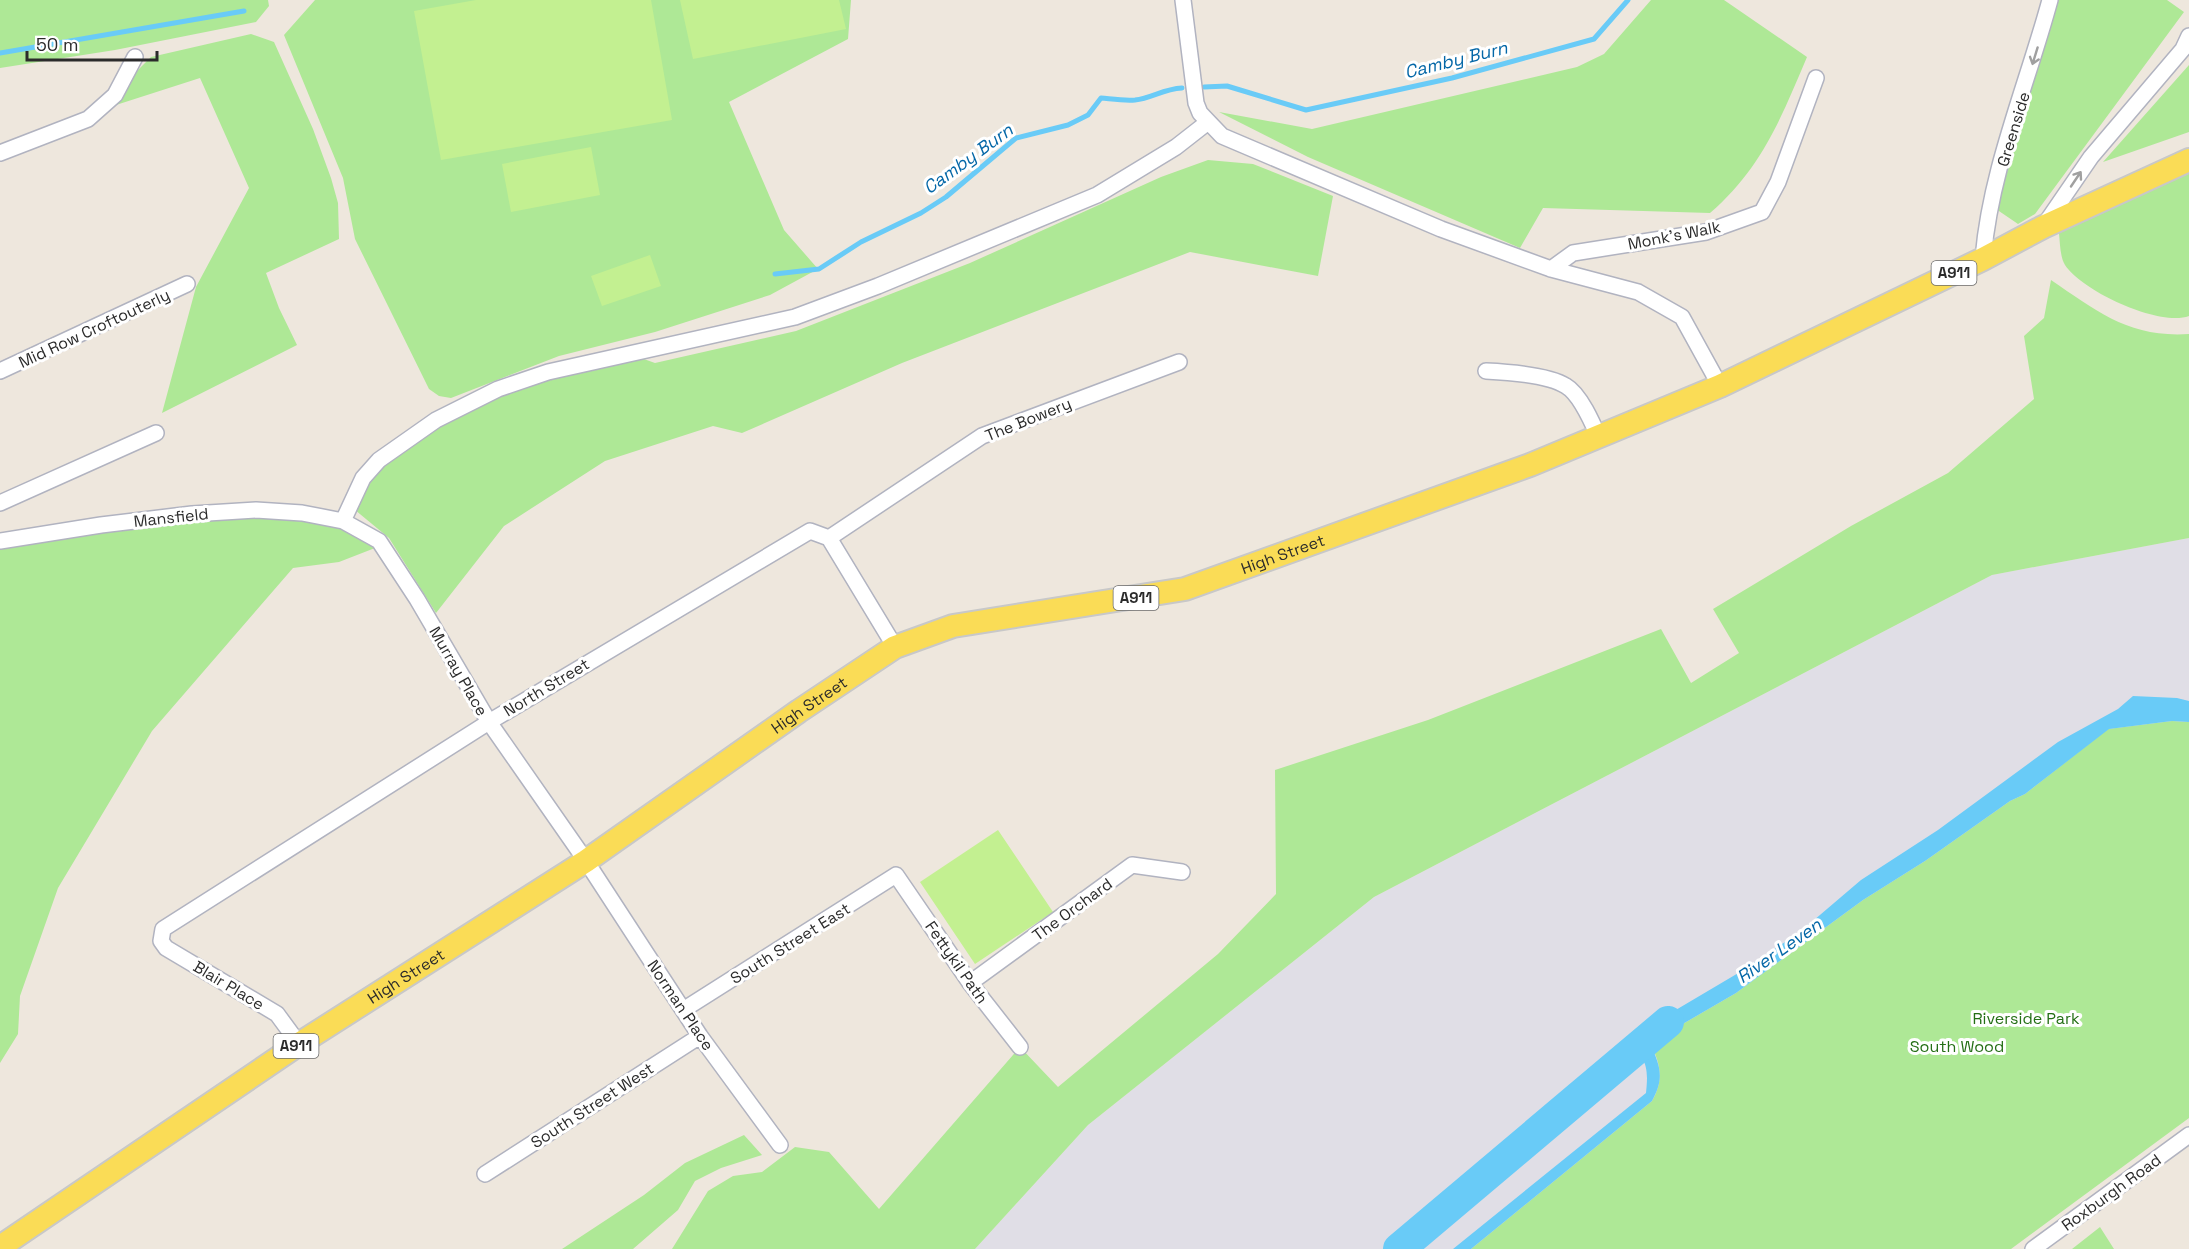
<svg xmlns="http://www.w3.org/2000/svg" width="2189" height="1249" font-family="'Space Grotesk',sans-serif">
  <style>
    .industrial { fill: #e0dee6 }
    .green { fill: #aee896 }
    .pitch { fill: #c3f091 }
    .water { fill: #69cbf7 }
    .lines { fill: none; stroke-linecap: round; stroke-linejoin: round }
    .stream { stroke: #69cbf7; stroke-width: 5 }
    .river { stroke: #69cbf7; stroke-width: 32 }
    .minor-casing { stroke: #b1b3c0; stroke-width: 18 }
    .primary-casing { stroke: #c8c8c8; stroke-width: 26 }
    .minor { stroke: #fff; stroke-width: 15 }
    .primary { stroke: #fadc56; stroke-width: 22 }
    .oneway { stroke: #a0a0a0 }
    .labels { text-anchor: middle; stroke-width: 6; stroke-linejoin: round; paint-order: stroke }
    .shield { fill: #fff; stroke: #6b6b6b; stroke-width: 1.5 }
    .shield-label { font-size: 15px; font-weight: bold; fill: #2b2b2b }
    .street-label { font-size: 16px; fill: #2b2b2b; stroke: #fff }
    .park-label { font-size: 16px; fill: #246f15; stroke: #fff }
    .water-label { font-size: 18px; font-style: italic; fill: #0467a7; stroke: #fff }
  </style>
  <rect width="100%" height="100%" fill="#eee7dd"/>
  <!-- industrial -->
  <path class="industrial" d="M2189,538V745L1540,1249H975L1088,1125L1374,897L1992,575Z"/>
  <!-- green -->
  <path class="green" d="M0,0H268L269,6L256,22L115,50L0,68Z
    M315,0H851L848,39L729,102L784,230L818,269L770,295L655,332L559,356L451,398L439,396L429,389L355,239L343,178L284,35Z
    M1651,0H1724L1807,57C1781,118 1762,168 1710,213L1543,208L1520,248L1308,157L1219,112L1312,129L1577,67L1604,54Z
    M2058,0H2167L2184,12L2035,214L2018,224L1996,209Z
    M251,34L274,42L313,129L331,178L338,203L339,239L266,273L279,308L297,345L162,413L196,287L249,188L200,78L116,105L134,74L151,57Z
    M2189,65V132L2103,162Z
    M1208,160L1253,164L1333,196L1318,276L1190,252L902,363L742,433L713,426L605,461L504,526L436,613L389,538L349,505L363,478L464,405L627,353L655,363L796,331L970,263L1161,177Z
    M2189,173V316C2159,327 2082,291 2065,265C2060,257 2060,243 2059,233L2145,191Z
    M2051,280C2098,312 2130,338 2189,334V538L1992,575L1374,897L1088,1125L975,1249H672L708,1191L733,1176L762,1172L795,1147L829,1152L879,1209L1020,1047L1058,1087L1218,954L1276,894L1275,770L1428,720L1661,629L1691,683L1739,653L1713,609L1851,526L1948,473L2034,399L2024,336L2044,318Z
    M192,514L343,521L375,548L339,562L293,568L152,731L58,888L20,996L18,1034L0,1063V541Z
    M2172,721L2189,722V1118L2011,1249H1471L1652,1101C1664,1080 1661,1064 1650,1043L1736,993L1863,900L1925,861L2010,801L2025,794L2108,729Z
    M744,1135L762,1155L721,1168L695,1181L678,1210L633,1249H562L644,1195L685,1163Z
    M2100,1227L2114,1249H2072Z"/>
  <!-- pitch -->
  <path class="pitch" d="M476,0H651L672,120L441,160L414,11Z
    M680,0H839L846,29L693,59Z
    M591,147L600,195L511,212L502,164Z
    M650,255L661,286L602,306L591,276Z
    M998,830L1053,912L975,964L920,882Z"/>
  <!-- water -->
  <path class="water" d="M2133,696L2177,698L2189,701V722L2172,721L2109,729L2025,794L2010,801L1925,861L1863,900L1736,993L1650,1043C1660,1066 1665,1077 1652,1101L1471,1249H1453L1646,1093C1649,1065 1646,1058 1625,1040L1740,972L1800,932L1861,880L1938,830L2058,742L2118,709Z"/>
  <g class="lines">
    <!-- stream -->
    <path class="stream" d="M0,53L244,11
      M1204,87L1227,86L1306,110L1452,78L1594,39L1628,0
      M775,274L819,269L861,242L921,213L946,197L1016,138L1068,125L1088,115L1101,98C1112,99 1124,101 1135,100C1152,98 1163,89 1182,88"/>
    <!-- river -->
    <path class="river" d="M1399,1249L1668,1022"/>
    <!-- minor casing -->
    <g class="minor-casing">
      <path id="minor" d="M1183,0L1196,103L1200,113L1222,136L1441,229L1551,269L1638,292L1682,317L1720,386
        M0,153L88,119L115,95L135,57
        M2045,224L2091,157L2183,49L2189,36
        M1983,259C1990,171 2027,85 2050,0
        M1551,269L1573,253L1706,232L1762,212L1778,182L1816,78
        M0,371L187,284
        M1486,371C1507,372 1549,375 1566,386C1580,394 1593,424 1599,438
        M0,503L156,433
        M343,521L363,478L379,460L436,420L498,389L548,372L795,317L878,286L1097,195L1176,147L1208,122
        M829,538L982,436L1179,362
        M0,541L101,525L192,514L256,510L302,513L343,521L379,541L417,599L489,722L586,861L700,1036L780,1145
        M970,983L1132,865L1182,872
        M683,1010L896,875L970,983L1020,1047
        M299,1044L277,1014L166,948L161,941L163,929L489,722L810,531L829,538L895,647
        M485,1174L700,1036
        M2033,1249L2189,1135"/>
    </g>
    <!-- primary casing -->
    <g class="primary-casing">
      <g id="primary">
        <path id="s1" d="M0,1247L299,1044L586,861L799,711L895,647L953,626L1185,589L1530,465L1720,386L1983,259L2043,227L2189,160"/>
      </g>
    </g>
    <!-- minor -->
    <use href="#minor" class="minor"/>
    <!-- primary -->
    <use href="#primary" class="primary"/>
  </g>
  <!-- one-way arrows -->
  <defs><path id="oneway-shaft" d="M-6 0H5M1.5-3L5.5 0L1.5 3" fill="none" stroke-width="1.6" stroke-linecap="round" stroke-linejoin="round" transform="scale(1.5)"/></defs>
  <g class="oneway">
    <use href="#oneway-shaft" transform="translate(2035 56) rotate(107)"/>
    <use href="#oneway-shaft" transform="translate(2076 179) rotate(-56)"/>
  </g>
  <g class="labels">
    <!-- shield labels -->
    <g class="shield">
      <rect x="1931.5" y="261" width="45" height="24" rx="4.5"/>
      <rect x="1113.5" y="586" width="45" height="24" rx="4.5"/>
      <rect x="273.5" y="1034" width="45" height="24" rx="4.5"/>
    </g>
    <g class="shield-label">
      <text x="1954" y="278">A911</text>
      <text x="1136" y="603">A911</text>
      <text x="296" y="1051">A911</text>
    </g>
    <!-- street labels -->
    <g class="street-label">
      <text transform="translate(2013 129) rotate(-73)" y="6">Greenside</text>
      <text transform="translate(1674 235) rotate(-11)" y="6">Monk's Walk</text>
      <text transform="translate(94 328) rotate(-25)" y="6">Mid Row Croftouterly</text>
      <text transform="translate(1028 419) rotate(-22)" y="6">The Bowery</text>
      <text transform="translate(171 517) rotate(-6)" y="6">Mansfield</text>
      <text dy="6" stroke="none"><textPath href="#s1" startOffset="1478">High Street</textPath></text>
      <text transform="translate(459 671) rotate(60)" y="6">Murray Place</text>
      <text transform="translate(546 687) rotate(-31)" y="6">North Street</text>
      <text dy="6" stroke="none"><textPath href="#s1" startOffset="974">High Street</textPath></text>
      <text transform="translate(1072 909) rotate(-36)" y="6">The Orchard</text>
      <text transform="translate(790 943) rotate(-32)" y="6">South Street East</text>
      <text transform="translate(957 962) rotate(55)" y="6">Fettykil Path</text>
      <text dy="6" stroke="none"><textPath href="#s1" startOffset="488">High Street</textPath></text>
      <text transform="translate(229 985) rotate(31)" y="6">Blair Place</text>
      <text transform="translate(681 1005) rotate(56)" y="6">Norman Place</text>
      <text transform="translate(592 1105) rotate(-33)" y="6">South Street West</text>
      <text transform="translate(2111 1192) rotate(-36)" y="6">Roxburgh Road</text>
    </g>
    <!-- park labels -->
    <g class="park-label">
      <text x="2026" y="1024">Riverside Park</text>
      <text x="1957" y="1052">South Wood</text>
    </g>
    <!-- water labels -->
    <g class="water-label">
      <text transform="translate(1456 60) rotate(-14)" y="6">Camby Burn</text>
      <text transform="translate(968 159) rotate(-36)" y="6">Camby Burn</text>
      <text transform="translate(1779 951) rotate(-35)" y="6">River Leven</text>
    </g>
  </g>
  <!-- scale -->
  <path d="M27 51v9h130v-9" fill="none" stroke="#2b2b2b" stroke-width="3"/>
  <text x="36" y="51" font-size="18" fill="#2b2b2b" stroke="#ffffff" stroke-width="4.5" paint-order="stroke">50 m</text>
</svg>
